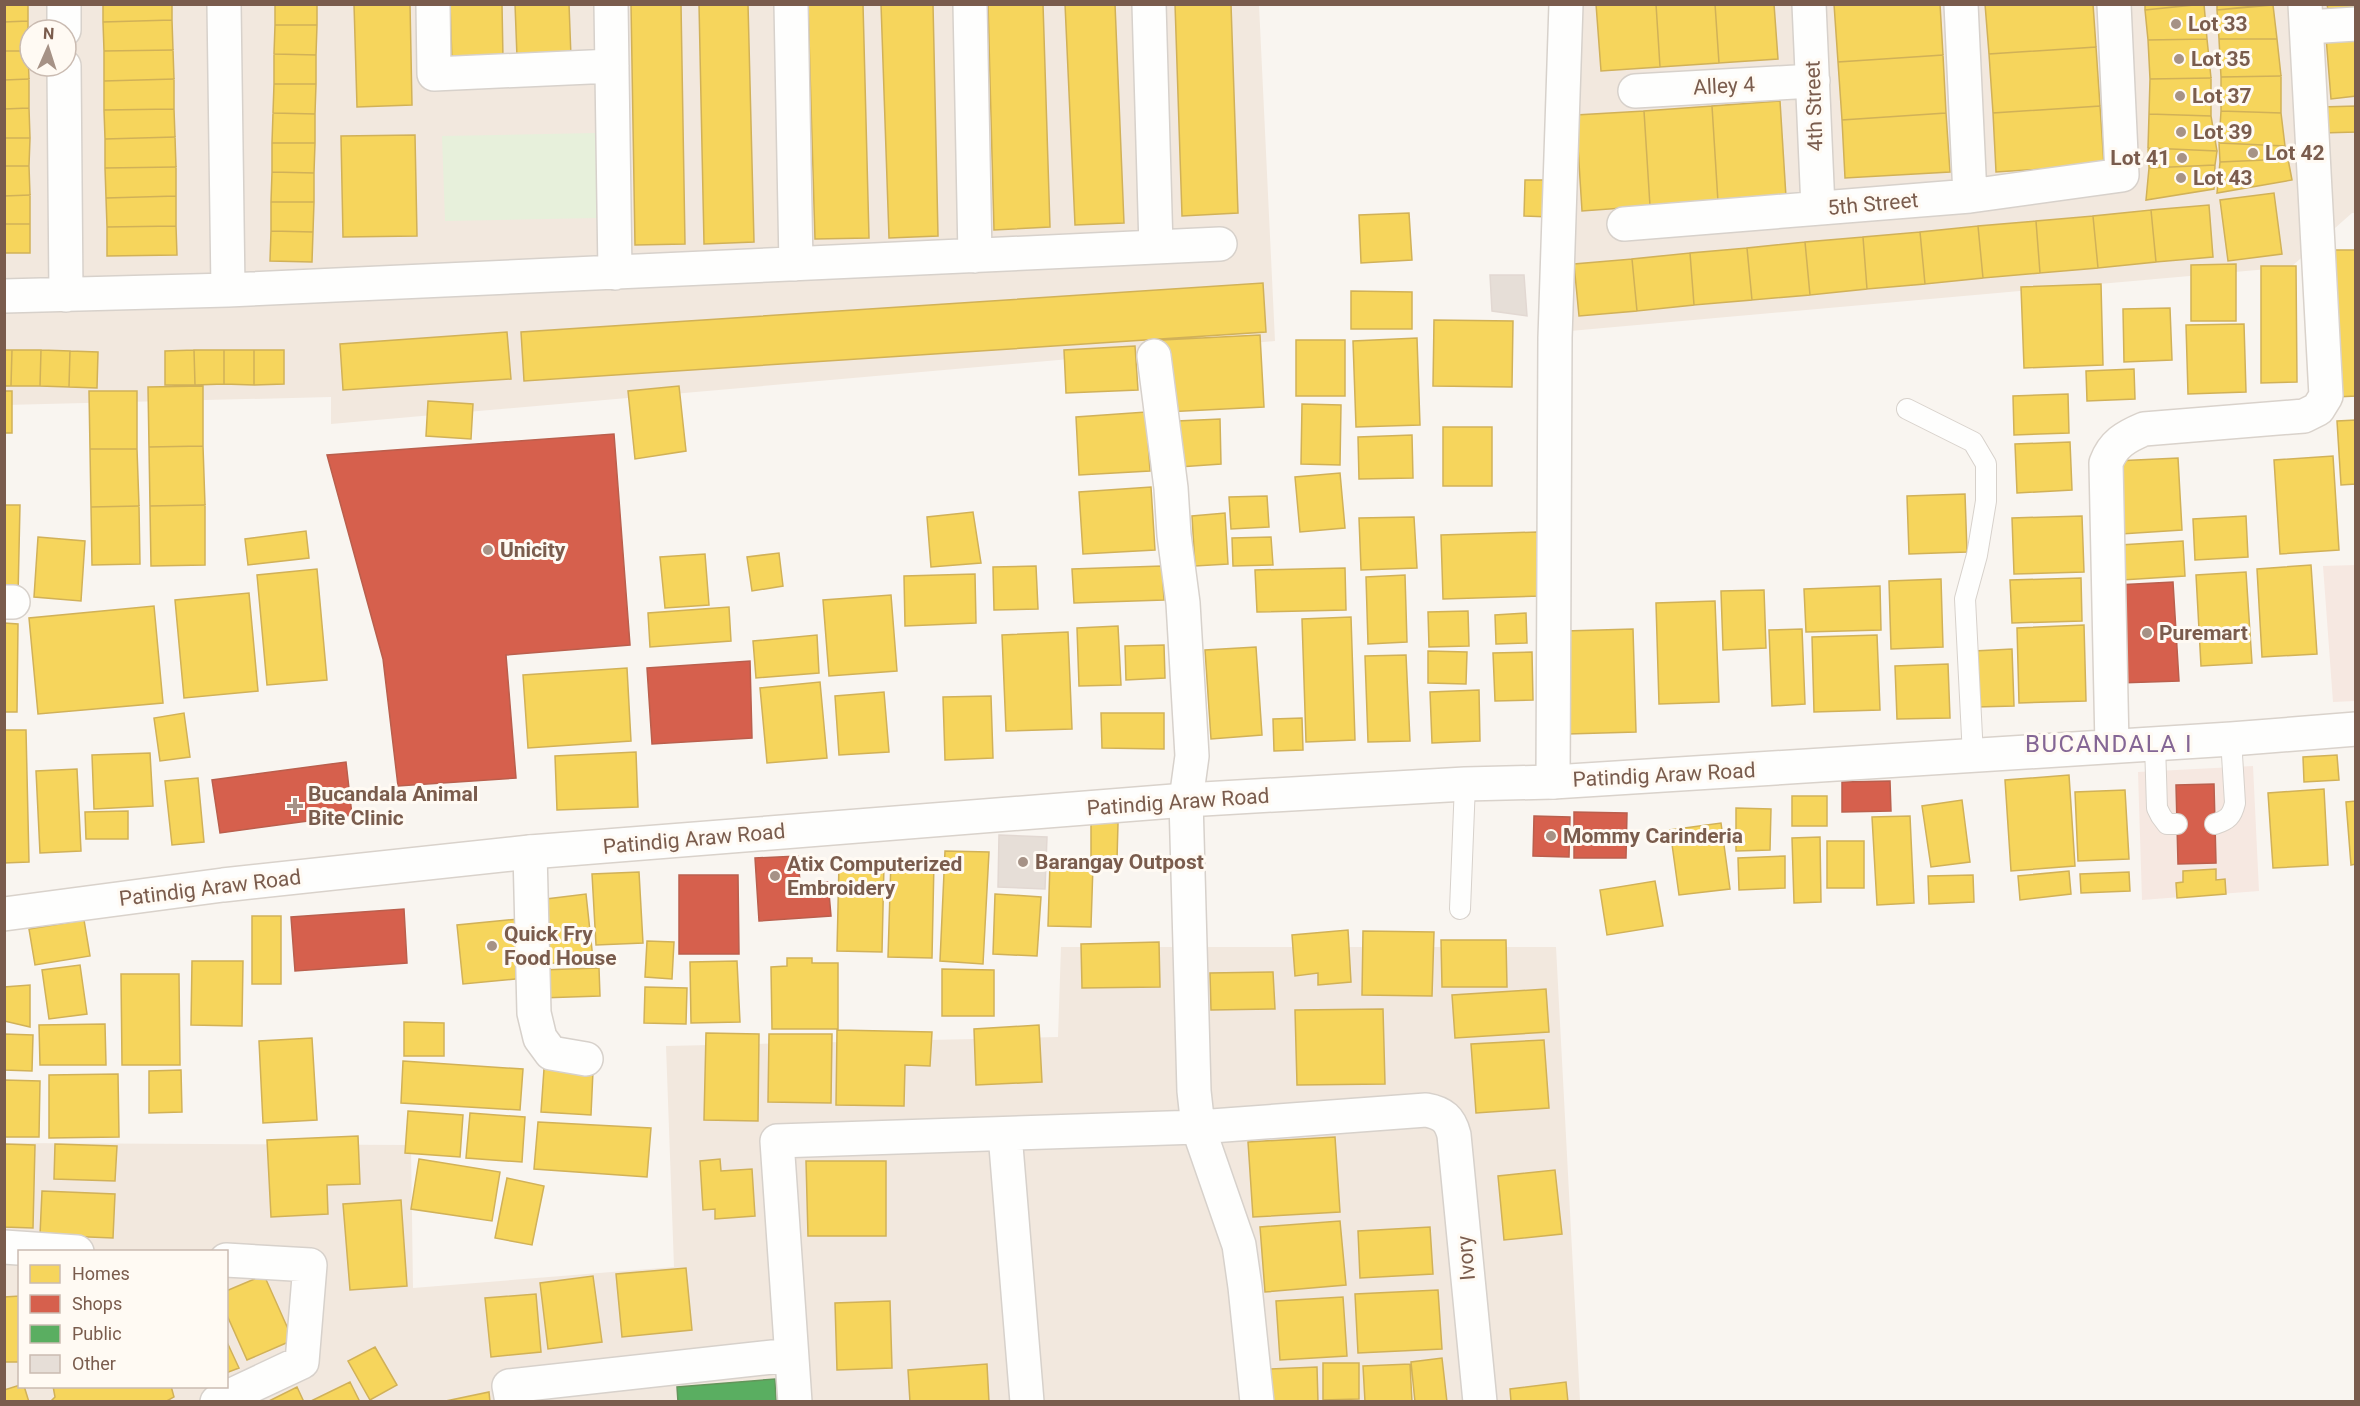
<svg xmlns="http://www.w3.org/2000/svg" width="2360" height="1406" font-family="Roboto,sans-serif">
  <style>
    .residential { fill: #f2e8de; fill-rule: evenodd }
    .commercial { fill: #f6e8e1 }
    .green { fill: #e7f0db }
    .homes { fill: #f6d55c; stroke: #d1b158; stroke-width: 1.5 }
    .shops { fill: #d6604d; stroke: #ba5f4d; stroke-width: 1.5 }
    .public { fill: #5aae61; stroke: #64955b; stroke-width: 1.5 }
    .building { fill: #e6ded7; stroke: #e2d8d2; stroke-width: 1.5 }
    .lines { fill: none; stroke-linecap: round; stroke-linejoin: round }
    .lane-casing { stroke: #d7d1cb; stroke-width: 22 }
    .street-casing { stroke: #d7d1cb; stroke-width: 36 }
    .secondary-casing { stroke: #d9d2cb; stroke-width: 36 }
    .lane { stroke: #fefefd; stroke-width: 20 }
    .street { stroke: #fefefd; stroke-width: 33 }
    .secondary { stroke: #fefefd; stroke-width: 33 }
    .poi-dot { fill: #a69286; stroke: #fffaf3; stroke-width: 2 }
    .labels { text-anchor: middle; stroke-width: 6; stroke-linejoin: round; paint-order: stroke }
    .poi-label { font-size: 21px; font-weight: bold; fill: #7a5c4d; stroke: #fffaf3; text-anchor: start }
    .street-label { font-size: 21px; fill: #7a5c4d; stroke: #fffaf3 }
    .quarter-label { font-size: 24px; letter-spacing: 1.5px; fill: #846695; stroke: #fffaf3 }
  </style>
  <rect width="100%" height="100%" fill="#f9f5f0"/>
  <!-- residential -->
  <path class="residential" d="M4,5H1259L1275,341L331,424V397L5,405ZM30,30H66V66H30Z
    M1581,5H2355V213H2352L2291,267L1570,331Z
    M1061,947H1556L1580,1401L5,1402V1143L411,1145L413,1288L674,1267L666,1046L1058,1037ZM20,1252H226V1386H20Z"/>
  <!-- commercial -->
  <path class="commercial" d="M2355,565V701L2333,702L2323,566Z
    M2253,766L2259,891L2142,900L2138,772Z"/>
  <!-- green -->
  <path class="green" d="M596,133L598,218L445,221L442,136Z"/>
  <!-- homes -->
  <path class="homes" d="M4,4H28V21L4,22Z
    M103,4H172V20L103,22Z
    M275,4H317V25H275Z
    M354,4H410L412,105L357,107Z
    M450,4H502L503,59L452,61Z
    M515,4H569L571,57H517Z
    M631,4H681L685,244L635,245Z
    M699,4H748L754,242L704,244Z
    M808,4H863L869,238L815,239Z
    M881,4H933L938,236L889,238Z
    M988,4H1043L1050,227L994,230Z
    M1065,4H1115L1124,223L1075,225Z
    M1175,4H1231L1238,213L1182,216Z
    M1596,4H1656L1660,67L1601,71Z
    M1656,4H1715L1719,63L1660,67Z
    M1715,4H1774L1778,59L1719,63Z
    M1834,4H1940L1943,55L1838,62Z
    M1985,4H2093L2096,47L1989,54Z
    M2145,4H2201L2145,10Z
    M2204,4L2207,39L2148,40L2145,10Z
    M2217,4H2273L2217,10Z
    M2327,4H2356V8L2328,10Z
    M2273,5L2277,39H2219L2217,10Z
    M172,20L173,50L104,51L103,22Z
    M28,21V51H4V22Z
    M275,25H317L316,55L274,54Z
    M2356,35V96L2331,99L2326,37Z
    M2207,39L2211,78L2150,79L2148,40Z
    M2219,39H2277L2281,76L2221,77Z
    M2096,47L2100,106L1993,113L1989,54Z
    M173,50L174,79L104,81V51Z
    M4,51H28L29,79L4,80Z
    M274,54L316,55V84H274Z
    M1943,55L1946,113L1842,120L1838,62Z
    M2281,76V113L2221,111V77Z
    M2211,78V116L2149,114L2150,79Z
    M29,79V108L4,109V80Z
    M174,79V109L104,110V81Z
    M274,84H316L315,114L273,113Z
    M1780,101L1786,197L1718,202L1712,106Z
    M1712,106L1718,202L1650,206L1644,111Z
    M2100,106L2104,165L1996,172L1993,113Z
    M2356,106V132L2322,133L2321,107Z
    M29,108L30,138H4V109Z
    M174,109L175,137L105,139L104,110Z
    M1644,111L1650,206L1582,211L1576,115Z
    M2221,111L2281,113L2285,146L2219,143Z
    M273,113L315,114V143H272Z
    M1946,113L1950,172L1845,178L1842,120Z
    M2149,114L2211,116L2217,151L2148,148Z
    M415,135L417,236L343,237L341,136Z
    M175,137L176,167L105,168V139Z
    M4,138H30L29,166H4Z
    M272,143H315L314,173L272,172Z
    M2219,143L2285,146L2288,159L2220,162Z
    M2148,148L2217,151L2215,165L2149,168Z
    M2288,159L2292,180L2217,193L2220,162Z
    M2215,165L2214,189L2146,200L2149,168Z
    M4,166H29L30,195L4,196Z
    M176,167V196L106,198L105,168Z
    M272,172L314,173V202H271Z
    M1525,180H1550V217L1524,216Z
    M2274,193L2282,254L2228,261L2220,200Z
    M30,195V224H4V196Z
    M176,196V226L107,227L106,198Z
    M271,202H314L313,232L271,231Z
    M2209,205L2213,257L2156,262L2151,210Z
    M2151,210L2156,262L2098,268L2093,216Z
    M1409,213L1412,260L1361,263L1359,215Z
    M2093,216L2098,268L2040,273L2036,221Z
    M2036,221L2040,273L1983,278L1978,226Z
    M4,224H30V253H4Z
    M176,226L177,255L107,256V227Z
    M1978,226L1983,278L1925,284L1920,232Z
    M271,231L313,232L312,262L270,261Z
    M1920,232L1925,284L1867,289L1863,237Z
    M1863,237L1867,289L1810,295L1805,242Z
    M1805,242L1810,295L1752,300L1747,248Z
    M1747,248L1752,300L1694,305L1690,253Z
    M2331,250H2356V396L2336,397Z
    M1690,253L1694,305L1637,311L1632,259Z
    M1632,259L1637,311L1579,316L1574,264Z
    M2236,264V321H2191V265Z
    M2261,266H2296L2297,382L2261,383Z
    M1263,283L1266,332L524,381L521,332Z
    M2101,284L2103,365L2024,368L2021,287Z
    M1351,291L1412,292V329H1351Z
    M2170,308L2172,360L2124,362L2123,309Z
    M1434,320L1513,321L1512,387L1433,386Z
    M2244,324L2246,392L2188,394L2186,325Z
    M507,332L511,379L343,390L340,344Z
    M1260,335L1264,407L1165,412L1162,340Z
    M1417,338L1420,425L1356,427L1353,341Z
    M1296,340H1345V396H1296Z
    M1135,346L1138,390L1066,393L1064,350Z
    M4,350H12L11,386H4Z
    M12,350H41L40,386H11Z
    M41,350L70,351L69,387L40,386Z
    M194,350L195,385H165V351Z
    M194,350H224V384L195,385Z
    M224,350H254V385L224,384Z
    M254,350H284V384L254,385Z
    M70,351L98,352L97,388L69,387Z
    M2134,369L2135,399L2087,401L2086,371Z
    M203,386V446L149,447L148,387Z
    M679,386L686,451L635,459L628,391Z
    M4,391H12V433H4Z
    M89,391H137V449H90Z
    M2068,394L2069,433L2014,435L2013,396Z
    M428,401L473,404L471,439L426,436Z
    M1302,404L1341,405L1340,465L1301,464Z
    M1146,412L1150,471L1079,475L1076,417Z
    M1220,419L1221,464L1179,467L1177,421Z
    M2356,420V484L2341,485L2337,421Z
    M1443,427H1492V486H1443Z
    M1412,435L1413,478L1359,479L1358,437Z
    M2070,442L2072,490L2017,493L2015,444Z
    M203,446L205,505L150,506L149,447Z
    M90,449H137L139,506L91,507Z
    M2333,456L2339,550L2280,554L2274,460Z
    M2178,458L2182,530L2121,534L2115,461Z
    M1340,473L1345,528L1300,532L1295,477Z
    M1151,487L1155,550L1083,554L1079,492Z
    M1965,494L1967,552L1909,554L1907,496Z
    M1267,496L1269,527L1231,529L1229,497Z
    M4,505H20L18,596H4Z
    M205,505V565L151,566L150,506Z
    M139,506L140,564L92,565L91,507Z
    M973,512L981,563L931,567L927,517Z
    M1225,513L1228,564L1195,566L1192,516Z
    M2082,516L2084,572L2014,574L2012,518Z
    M2246,516L2248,557L2195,560L2193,519Z
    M1414,517L1417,568L1361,570L1359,518Z
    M306,531L309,558L248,565L245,539Z
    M1538,532L1540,596L1443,599L1441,535Z
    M38,537L85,541L81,601L34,597Z
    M1271,537L1273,565L1233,566L1232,538Z
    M2183,541L2185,576L2122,580L2120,545Z
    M779,553L783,586L752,591L747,557Z
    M705,554L709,605L665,608L660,557Z
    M2311,565L2317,654L2262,657L2257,569Z
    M1036,566L1038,609L994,610L993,567Z
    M1162,566L1164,600L1074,603L1072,569Z
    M1345,568L1346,610L1257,612L1255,570Z
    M317,569L327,680L267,685L257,575Z
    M2246,572L2252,663L2201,666L2196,575Z
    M975,574L976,623L905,626L904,576Z
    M1405,575L1407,642L1368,644L1366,577Z
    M2081,578L2082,621L2012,623L2010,580Z
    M1941,579L1943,647L1891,649L1889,581Z
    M1880,586L1881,630L1806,632L1804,589Z
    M1764,590L1766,648L1723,650L1721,591Z
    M249,593L258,691L184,698L175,600Z
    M891,595L897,671L829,676L823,600Z
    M1715,601L1719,702L1659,704L1656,603Z
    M154,606L163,703L38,714L29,618Z
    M729,607L731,641L650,647L648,613Z
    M1468,611L1469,646L1429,647L1428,612Z
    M1526,613L1527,643L1496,644L1495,615Z
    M1351,617L1355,740L1306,742L1302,619Z
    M4,623L18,624L17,712H4Z
    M2084,625L2086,701L2019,703L2017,628Z
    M1118,626L1121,685L1079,686L1077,628Z
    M1633,629L1636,732L1568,734L1565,631Z
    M1802,629L1805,704L1772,706L1769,630Z
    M1068,632L1072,729L1006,731L1002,635Z
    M817,635L819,673L756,678L753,641Z
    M1877,635L1880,710L1814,712L1812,637Z
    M1164,645L1165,678L1126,680L1125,646Z
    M1256,647L1262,735L1211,739L1205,650Z
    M2012,649L2014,706L1976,707L1974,651Z
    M1428,651L1467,652L1466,684L1428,683Z
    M1532,652L1533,700L1495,701L1493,653Z
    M1406,655L1410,741L1368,742L1365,656Z
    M1948,664L1950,718L1897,719L1895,666Z
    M627,668L631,741L528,748L523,675Z
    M820,682L827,758L767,763L760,688Z
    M1479,690L1480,741L1432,743L1430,692Z
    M884,692L889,752L839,755L835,696Z
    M991,696L993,758L945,760L943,697Z
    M184,713L190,757L160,761L154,718Z
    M1101,713H1164V749L1102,748Z
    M1302,718L1303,750L1274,751L1273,719Z
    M4,730H26L29,862L4,863Z
    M636,752L638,807L557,810L555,756Z
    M150,753L153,806L94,809L92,755Z
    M2337,755L2339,780L2304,782L2303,757Z
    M77,769L81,851L40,853L36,771Z
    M2069,775L2075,866L2011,871L2005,780Z
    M198,778L204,842L172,845L165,781Z
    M2324,789L2328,865L2273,868L2268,793Z
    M2125,790L2129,859L2078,861L2075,792Z
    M1792,796H1827V826H1792Z
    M1962,800L1970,862L1931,867L1922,806Z
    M2356,801V864L2351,865L2346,802Z
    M1736,808L1771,809L1770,850L1736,851Z
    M128,811V839H86L85,812Z
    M1910,816L1914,903L1877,905L1872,817Z
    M1091,823H1118L1117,860H1091Z
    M1721,823L1730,889L1679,895L1670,830Z
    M1820,837L1821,902L1794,903L1792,838Z
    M1827,841H1864V888H1827Z
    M945,851L989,852L983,964L940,961Z
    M1785,856V888L1739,890L1738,858Z
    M891,860L934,861L932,958L888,957Z
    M839,863L884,864L882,952L837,951Z
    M1050,863L1093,865L1091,927L1048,926Z
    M2216,869V880L2225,879L2226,894L2177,898L2176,883L2183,882V871Z
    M2069,871L2071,894L2020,900L2018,876Z
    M639,872L643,943L596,945L592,874Z
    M2129,872L2130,891L2081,893L2080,874Z
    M1973,875L1974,902L1929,904L1928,876Z
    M1655,881L1663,926L1607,935L1600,890Z
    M586,894L593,959L545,964L538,900Z
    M995,894L1041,897L1037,956L993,954Z
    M252,916H281V984H252Z
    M519,919L525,978L463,984L457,925Z
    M84,920L90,956L35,965L29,929Z
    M1348,930L1351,982L1318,985V973L1295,976L1292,935Z
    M1363,931L1434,932L1432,996L1362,995Z
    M1441,940H1506L1507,987H1442Z
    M647,941L674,942L672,979L645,977Z
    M1159,942L1160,987L1082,988L1081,944Z
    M787,958H812V963H838V1029H772L771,967L787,966Z
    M192,961H243L242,1026L191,1025Z
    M737,961L740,1022L691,1023L690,962Z
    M80,965L87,1014L49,1019L42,970Z
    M599,968L600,996L541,998L540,970Z
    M942,969L994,970V1016H942Z
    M1273,972L1275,1009L1211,1010L1210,973Z
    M121,974H179L180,1065H122Z
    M30,985V1027L4,1021V987Z
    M645,987L687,988L686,1024L644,1023Z
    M1546,989L1549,1032L1455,1038L1452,995Z
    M1383,1009L1385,1084L1297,1085L1295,1010Z
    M404,1022L444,1023V1056H404Z
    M105,1024L106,1065H40L39,1025Z
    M1039,1025L1042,1082L976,1085L974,1029Z
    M837,1030L932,1032L930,1066L905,1065L904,1106L836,1105Z
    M706,1033L759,1034L758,1121L704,1120Z
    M4,1034L33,1035L32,1071L4,1070Z
    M769,1034H832L831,1103L768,1102Z
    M312,1038L317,1120L263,1123L259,1041Z
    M1544,1040L1549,1108L1476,1113L1471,1044Z
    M403,1061L523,1069L520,1110L401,1103Z
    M544,1069L593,1071L591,1115L541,1112Z
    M181,1070L182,1112L149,1113V1071Z
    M118,1074L119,1137L49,1138V1075Z
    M4,1080L40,1081L39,1137H4Z
    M408,1111L463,1115L460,1157L405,1153Z
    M470,1113L525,1117L522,1162L466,1158Z
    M538,1122L651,1128L647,1177L534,1169Z
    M358,1136L360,1184L327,1185L328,1214L271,1217L267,1140Z
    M1335,1137L1340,1212L1253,1217L1248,1142Z
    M4,1144L35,1145L33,1228L4,1227Z
    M55,1144L117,1146L115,1181L54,1179Z
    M419,1159L500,1172L492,1221L411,1209Z
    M720,1159L721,1171L752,1169L755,1216L715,1219V1209L703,1210L700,1161Z
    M806,1161H886V1236H808Z
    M1555,1170L1562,1234L1504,1240L1498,1176Z
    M507,1178L544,1186L532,1245L495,1238Z
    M42,1191L115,1194L113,1238L40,1235Z
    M401,1200L407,1286L350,1290L343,1204Z
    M1340,1221L1346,1285L1265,1292L1260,1227Z
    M1430,1227L1433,1274L1360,1278L1358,1231Z
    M686,1268L692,1330L622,1337L616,1274Z
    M264,1275L293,1340L247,1360L226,1313V1291Z
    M593,1276L602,1342L548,1349L540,1283Z
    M1438,1290L1442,1349L1358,1353L1355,1294Z
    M536,1294L541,1352L491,1357L485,1298Z
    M20,1296V1362H4V1297Z
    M1343,1297L1347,1356L1280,1360L1276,1301Z
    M890,1301L892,1368L837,1370L835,1303Z
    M226,1340L239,1368L226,1373Z
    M375,1347L397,1385L370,1400L348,1361Z
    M1442,1358L1447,1402H1415L1411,1362Z
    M1323,1363H1359V1399L1323,1400Z
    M987,1364L989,1402H910L908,1370Z
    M1410,1364L1412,1402H1365L1363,1366Z
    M1317,1367L1318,1402H1268L1267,1369Z
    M350,1382L360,1402H312L311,1401Z
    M1566,1382L1568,1402H1511L1510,1389Z
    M20,1385L24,1386L29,1402H4V1390Z
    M53,1386H171L174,1397L165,1402H50L55,1397Z
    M297,1387L304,1402H267Z
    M489,1392L490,1402H441Z"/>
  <!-- shops -->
  <path class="shops" d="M614,434L630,645L506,655L516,778L398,786L383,659L327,455Z
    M2173,582L2179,681L2119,683L2116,585Z
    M750,661L752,738L652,744L647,668Z
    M346,762L352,815L220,833L212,780Z
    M1890,781L1891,811L1842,812V782Z
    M2214,784L2216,863L2178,864L2176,785Z
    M1574,812L1627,813L1626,858H1574Z
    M1534,816L1570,817L1569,857L1533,856Z
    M798,856L800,883L828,882L831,916L759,921L755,858Z
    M679,875H738L739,954H679Z
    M404,909L407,963L295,971L291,917Z"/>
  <!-- public -->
  <path class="public" d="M775,1379L776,1402H678L677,1387Z"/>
  <!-- building -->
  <path class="building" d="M1490,275H1524L1527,316L1492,311Z
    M999,835L1047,837L1045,889L998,887Z"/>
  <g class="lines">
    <!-- lane casing -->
    <g class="lane-casing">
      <path id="lane" d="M1907,409L1973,442L1986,464V501L1977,555L1965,599L1973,756
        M2155,744L2157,808L2161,816L2167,824H2177
        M2215,824C2228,820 2232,816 2235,803L2231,739
        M1460,909L1465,784"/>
    </g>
    <!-- street casing -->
    <g class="street-casing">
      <path id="street" d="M64,4V30
        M224,4L228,290
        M433,4L434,74L612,66
        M611,4L615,273
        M791,4L796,264
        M970,4L975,256
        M1149,4L1156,247
        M1809,4L1818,208
        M1961,4L1970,196
        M2307,27L2356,24
        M64,66L66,295
        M1635,91L1813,81
        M1624,224L1970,196L2122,175L2114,4
        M4,296L228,290L1220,244
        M1154,356L1171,488L1174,535L1183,603L1192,756L1186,800L1194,1091L1198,1127L1239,1245L1245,1287L1257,1402
        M4,602H13
        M1553,782L1555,338L1566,4
        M530,852L534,1013L540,1038L551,1053L586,1059
        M1005,1134L1027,1402
        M4,1247L77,1252
        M217,1402L302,1362L310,1265L226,1260
        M512,1402L509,1386L791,1355
        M795,1402L777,1141L1198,1127L1426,1110C1443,1113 1450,1119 1454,1135L1480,1402"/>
    </g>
    <!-- secondary casing -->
    <g class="secondary-casing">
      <path id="secondary" d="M2112,746L2106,463C2113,444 2125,437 2144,429L2304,416L2318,409L2326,396L2305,4
        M4,914L223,885L530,852L1186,800L1465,784L1553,782L2231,739L2356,729"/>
    </g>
    <!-- lane -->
    <use href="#lane" class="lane"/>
    <!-- street -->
    <use href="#street" class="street"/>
    <!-- secondary -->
    <use href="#secondary" class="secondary"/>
  </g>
  <!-- markers -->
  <g class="poi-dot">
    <circle cx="2176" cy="24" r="6"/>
    <circle cx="2179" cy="59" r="6"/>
    <circle cx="2180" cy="96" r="6"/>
    <circle cx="2181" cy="132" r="6"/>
    <circle cx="2253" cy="153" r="6"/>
    <circle cx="2182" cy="158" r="6"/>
    <circle cx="2181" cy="178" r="6"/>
    <circle cx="488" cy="550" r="6"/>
    <circle cx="2147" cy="633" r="6"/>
    <path d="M292 797h6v6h6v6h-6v6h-6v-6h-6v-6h6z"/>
    <circle cx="1551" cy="836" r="6"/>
    <circle cx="1023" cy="862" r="6"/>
    <circle cx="775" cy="876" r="6"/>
    <circle cx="492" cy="946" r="6"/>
  </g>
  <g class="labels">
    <!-- poi labels -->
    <g class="poi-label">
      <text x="2188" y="31">Lot 33</text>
      <text x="2191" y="66">Lot 35</text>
      <text x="2192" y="103">Lot 37</text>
      <text x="2193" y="139">Lot 39</text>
      <text x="2265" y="160">Lot 42</text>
      <text x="2170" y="165" text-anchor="end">Lot 41</text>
      <text x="2193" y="185">Lot 43</text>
      <text x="500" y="557">Unicity</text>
      <text x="2159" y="640">Puremart</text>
      <text x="308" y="801">Bucandala Animal<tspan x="308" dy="24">Bite Clinic</tspan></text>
      <text x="1563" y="843">Mommy Carinderia</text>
      <text x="1035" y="869">Barangay Outpost</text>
      <text x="787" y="871">Atix Computerized<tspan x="787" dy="24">Embroidery</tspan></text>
      <text x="504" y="941">Quick Fry<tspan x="504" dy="24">Food House</tspan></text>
    </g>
    <!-- street labels -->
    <g class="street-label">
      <text transform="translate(1724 86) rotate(-3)" y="7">Alley 4</text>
      <text transform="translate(1814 106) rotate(-92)" y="7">4th Street</text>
      <text transform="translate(1873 204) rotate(-5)" y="7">5th Street</text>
      <text transform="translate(1664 775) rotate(-3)" y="7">Patindig Araw Road</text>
      <text transform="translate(1178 802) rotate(-4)" y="7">Patindig Araw Road</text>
      <text transform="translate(694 839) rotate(-5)" y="7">Patindig Araw Road</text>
      <text transform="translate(210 888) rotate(-7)" y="7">Patindig Araw Road</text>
      <text transform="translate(1466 1258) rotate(-95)" y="7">Ivory</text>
    </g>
    <!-- quarter labels -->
    <g class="quarter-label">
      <text x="2109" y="752">BUCANDALA I</text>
    </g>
  </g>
  <!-- border -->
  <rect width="2360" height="1406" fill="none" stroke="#7a5c4d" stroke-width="12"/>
  <!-- legend -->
  <rect x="18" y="1250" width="210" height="138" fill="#fffaf3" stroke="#cabbb1" stroke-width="1.5"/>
  <rect x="30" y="1265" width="30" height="18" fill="#f6d55c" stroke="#cabbb1" stroke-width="1.5"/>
  <text x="72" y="1280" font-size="18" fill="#7a5c4d">Homes</text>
  <rect x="30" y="1295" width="30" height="18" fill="#d6604d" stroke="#cabbb1" stroke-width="1.5"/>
  <text x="72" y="1310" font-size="18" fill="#7a5c4d">Shops</text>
  <rect x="30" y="1325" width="30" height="18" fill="#5aae61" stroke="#cabbb1" stroke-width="1.5"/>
  <text x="72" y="1340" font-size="18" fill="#7a5c4d">Public</text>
  <rect x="30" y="1355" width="30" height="18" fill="#e6ded7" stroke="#cabbb1" stroke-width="1.5"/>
  <text x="72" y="1370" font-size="18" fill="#7a5c4d">Other</text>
  <!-- north arrow -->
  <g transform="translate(48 48) rotate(3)"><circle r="28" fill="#fffaf3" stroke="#cabbb1" stroke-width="1.5"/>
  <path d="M0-4.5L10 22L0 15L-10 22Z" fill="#a69286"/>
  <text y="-9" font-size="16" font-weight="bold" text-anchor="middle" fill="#7a5c4d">N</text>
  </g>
</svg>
